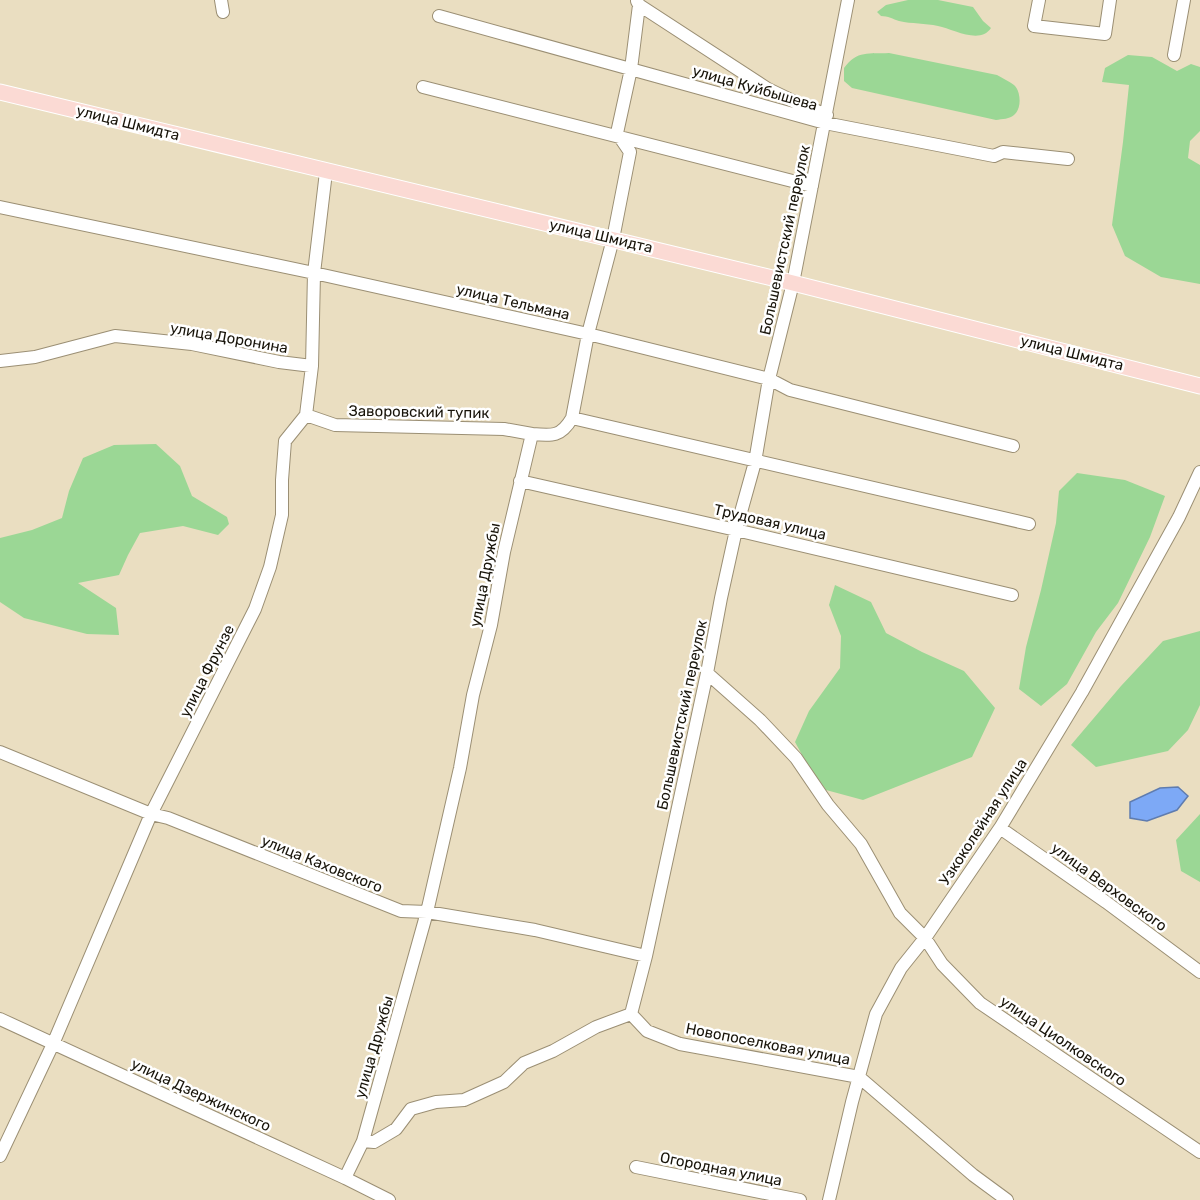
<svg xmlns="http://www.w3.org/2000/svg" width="1200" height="1200" font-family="Rubik,sans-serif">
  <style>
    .green { fill: #9bd795 }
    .water { fill: #7da9f6; stroke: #5f7caf; stroke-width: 1.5 }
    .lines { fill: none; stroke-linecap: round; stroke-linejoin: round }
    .minor-casing { stroke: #9b8f74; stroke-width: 14 }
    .major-casing { stroke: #fff; stroke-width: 17 }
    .minor { stroke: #fff; stroke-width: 12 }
    .major { stroke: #fbdad4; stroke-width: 15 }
    .labels { text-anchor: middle; stroke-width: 5; stroke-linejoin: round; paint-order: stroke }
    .street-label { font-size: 15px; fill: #18140a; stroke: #fff }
  </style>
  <rect width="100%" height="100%" fill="#eadec1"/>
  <!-- green -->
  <path class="green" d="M908,0H938L973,7L983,21L991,28C980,45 953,29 938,26C925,23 912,24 899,21C893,19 888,16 881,16L877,12L886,5Z
    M889,53L997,75C1002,78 1009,81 1014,85C1021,91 1022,109 1014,115C1010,119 1002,119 996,120L852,88L844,81V68C857,50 869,54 889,53Z
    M1128,55L1152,57L1177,71L1191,64L1200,67V131L1190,141L1188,158L1200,165V284L1161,277L1125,256L1112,225L1123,142L1129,85L1102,82L1105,68Z
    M156,444L180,466L192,496L227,517L229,524L218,535L183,526L140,533L128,555L119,575L78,583L116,608L119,635L87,634L24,618L0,602V538L32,530L62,518L69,491L83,458L114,445Z
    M1077,473L1125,480L1165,496L1150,537L1118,603L1096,632L1067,684L1041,706L1019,689L1026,647L1041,590L1056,523L1059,491Z
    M835,585L871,602L886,633L922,652L964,671L995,708L972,757L863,800L826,790L807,764L795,742L809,711L840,668L841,636L829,605Z
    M1200,631V705L1188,730L1168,751L1096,767L1071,745L1121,686L1163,641Z
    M1200,814V882L1181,871L1176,840Z"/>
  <!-- water -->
  <path class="water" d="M1178,787L1188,796L1177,810L1147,821L1130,818V802L1160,788Z"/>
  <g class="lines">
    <!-- minor casing -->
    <g class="minor-casing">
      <path id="minor" d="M221,0L223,12
        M1039,0L1034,26L1105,34L1110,0
        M637,1L639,5L768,89L797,103L827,115
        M439,16L825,123L994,156L1003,152L1068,159
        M1174,55L1184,0
        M423,87L812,186
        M0,207L314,273L588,334L769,379L790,390L1013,446
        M0,361L35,357L115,336L192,344L279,362L312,366
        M306,415L335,425L504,429L532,434
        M572,418L1029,524
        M520,481L736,530L1012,595
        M707,673L760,720L796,758L828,805L861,844L900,913L925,938L942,964L980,1003L1200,1152
        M0,752L151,814L168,818L401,911L427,912L535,930L646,956
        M1000,828L1106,902L1200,972
        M631,1014L647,1031L680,1044L859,1077L973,1175L1007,1200
        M0,1019L345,1178L389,1200
        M363,1141L374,1142L396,1129L411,1109L436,1102L464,1100L504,1082L524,1063L553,1051L596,1027L631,1014L646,956L707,673L721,598L736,530L755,462L769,379L793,283L848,0
        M0,1156L53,1044L151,814L255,609L270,567L282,515V480L285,441L306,415L312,366L314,273L326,172
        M636,1167L800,1200
        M345,1178L363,1141L427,912L460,768L473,695L491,625L504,552L532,434C552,436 561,437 572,418L588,334L613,239L630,152L617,133L631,69L639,5
        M829,1200L852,1102L876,1014L901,968L925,938L1000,828L1082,692L1179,517L1200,472"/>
    </g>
    <!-- major casing -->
    <g class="major-casing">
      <path id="major" d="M0,92L793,283L1200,386"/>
    </g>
    <!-- minor -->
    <use href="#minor" class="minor"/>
    <!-- major -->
    <use href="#major" class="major"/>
  </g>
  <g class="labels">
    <!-- street labels -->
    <g class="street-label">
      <text transform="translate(755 88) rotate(16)" y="5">улица Куйбышева</text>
      <text transform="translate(128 123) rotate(14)" y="5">улица Шмидта</text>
      <text transform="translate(601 236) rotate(13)" y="5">улица Шмидта</text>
      <text transform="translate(785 240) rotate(-78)" y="5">Большевистский переулок</text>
      <text transform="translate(513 302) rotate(13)" y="5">улица Тельмана</text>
      <text transform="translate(229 338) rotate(10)" y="5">улица Доронина</text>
      <text transform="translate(1072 353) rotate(14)" y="5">улица Шмидта</text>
      <text transform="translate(419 412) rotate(1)" y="5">Заворовский тупик</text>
      <text transform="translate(770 522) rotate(13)" y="5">Трудовая улица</text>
      <text transform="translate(485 575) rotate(-79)" y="5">улица Дружбы</text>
      <text transform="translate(207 671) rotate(-63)" y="5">улица Фрунзе</text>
      <text transform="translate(682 715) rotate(-78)" y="5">Большевистский переулок</text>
      <text transform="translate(983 822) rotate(-57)" y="5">Узкоколейная улица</text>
      <text transform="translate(322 864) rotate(22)" y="5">улица Каховского</text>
      <text transform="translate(1109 887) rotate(36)" y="5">улица Верховского</text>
      <text transform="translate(1063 1041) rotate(34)" y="5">улица Циолковского</text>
      <text transform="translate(768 1044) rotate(11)" y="5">Новопоселковая улица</text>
      <text transform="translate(374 1047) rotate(-74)" y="5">улица Дружбы</text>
      <text transform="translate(201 1095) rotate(25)" y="5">улица Дзержинского</text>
      <text transform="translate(721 1169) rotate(11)" y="5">Огородная улица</text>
    </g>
  </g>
</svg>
